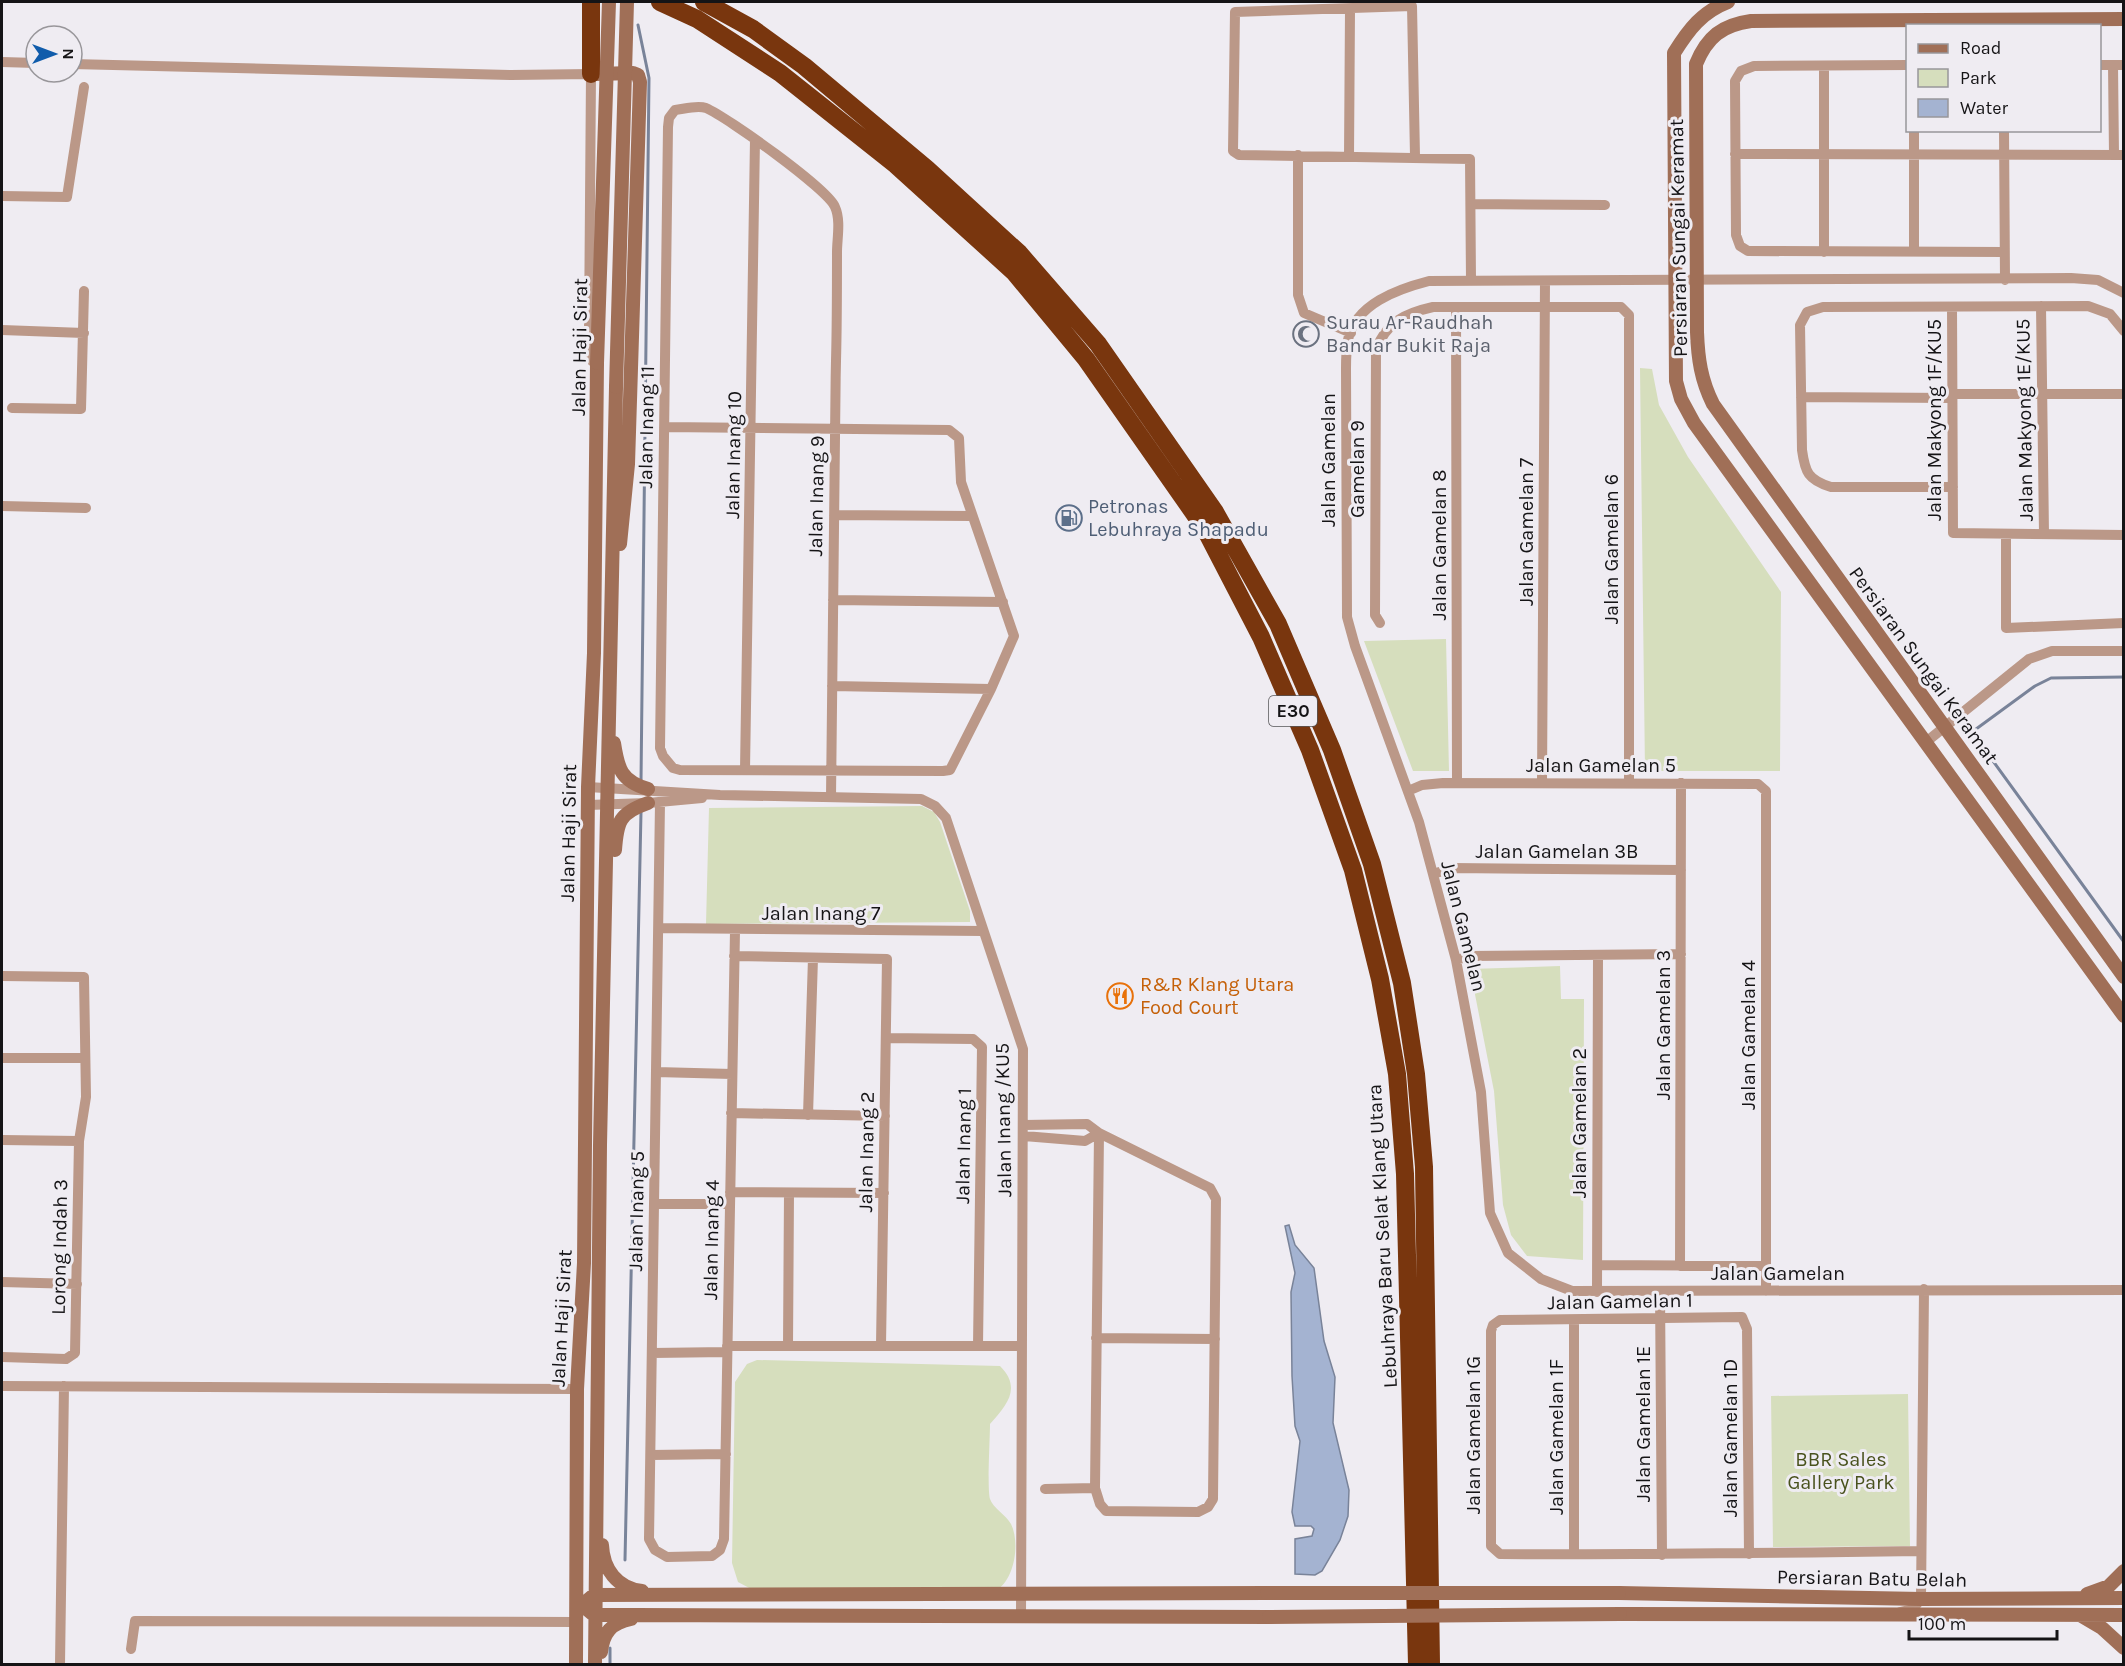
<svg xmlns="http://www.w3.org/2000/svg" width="2125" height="1666" font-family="Karla,sans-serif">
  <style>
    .green { fill: #d6debd }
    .water { fill: #a4b3d1; stroke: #798399; stroke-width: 1.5 }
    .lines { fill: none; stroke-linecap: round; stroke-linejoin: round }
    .stream { stroke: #798399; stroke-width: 3 }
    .street { stroke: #bb9888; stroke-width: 10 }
    .secondary { stroke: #a06f57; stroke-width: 14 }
    .highway { stroke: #79360e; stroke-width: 18 }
    .secondary-bridge { stroke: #a06f57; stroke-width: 14 }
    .labels { text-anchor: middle; stroke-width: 6; stroke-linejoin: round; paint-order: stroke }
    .shield { fill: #efecf2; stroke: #565558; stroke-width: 1.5 }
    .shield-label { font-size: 18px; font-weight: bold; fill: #151416 }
    .street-label { font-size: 20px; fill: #151416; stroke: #efecf2 }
    .worship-label { font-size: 20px; fill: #5b616d; stroke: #efecf2; text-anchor: start }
    .service-label { font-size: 20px; fill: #4e5e75; stroke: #efecf2; text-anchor: start }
    .food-label { font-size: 20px; fill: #c56008; stroke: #efecf2; text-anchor: start }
    .park-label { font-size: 20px; fill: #49521d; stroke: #efecf2 }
  </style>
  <rect width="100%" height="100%" fill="#efecf2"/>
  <!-- green -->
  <path class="green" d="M1640,368L1652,369L1659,405L1688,457L1781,592L1780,771H1645Z
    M1446,639L1449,771H1413L1364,641Z
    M922,806L934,812L940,822L970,911V922L706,924L709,808Z
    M1560,966L1561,999H1584L1583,1260L1527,1256L1511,1235L1503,1205L1494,1091L1470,969Z
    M757,1360L1000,1366C1022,1388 1007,1405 990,1424C990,1439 987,1488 990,1499C993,1508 1006,1515 1011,1524C1020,1542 1015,1578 998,1589L753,1590L738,1582L732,1563L735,1382L747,1364Z
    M1908,1394L1910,1546L1773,1547L1771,1396Z"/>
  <!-- water -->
  <path class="water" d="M1289,1225L1295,1245L1314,1268L1324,1341L1335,1377L1333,1423L1349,1490L1348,1516L1340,1540L1322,1571L1315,1575L1295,1574V1539L1312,1536L1314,1529L1311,1526H1295L1292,1512L1300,1441L1295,1426L1292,1376L1291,1292L1295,1273L1285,1226Z"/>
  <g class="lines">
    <!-- stream -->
    <path class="stream" d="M638,25L649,78L641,781
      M2124,677L2051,678L2035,686L1972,732L2124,942
      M625,1560L641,812
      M610,1664V1648"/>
    <!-- street -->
    <path class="street" d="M2,62L36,63
      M72,64L511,75L591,74L589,332L592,361
      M1908,65L1754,66L1741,71L1735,81L1736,235L1740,246L1748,251L2004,252
      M2100,65H2124
      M2113,65L2114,155
      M1824,66V252
      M1914,130V252
      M2004,130L2005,280
      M1735,154L2124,155
      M1298,155V295L1304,313L1351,333
      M1349,156L1350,10
      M1415,156L1412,6L1235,12L1233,151L1239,155L1470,159L1471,281
      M2,196L67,197L84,87
      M1471,204L1605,205
      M2124,293L2098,280L2071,278L1429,281C1398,289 1355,304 1348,340C1346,350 1346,360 1346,369L1347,617L1355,646L1419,822L1456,960L1481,1092L1490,1213L1508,1253L1541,1279L1572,1291L2124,1290
      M2041,306L2044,534
      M1456,307L1457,783
      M1952,307L1953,533L2124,535
      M2,330L84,333
      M1952,394H2124
      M1801,397L1952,398
      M12,408L81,409L84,291
      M664,427L949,430L959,438L961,482L1014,636L991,689L950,770L943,771L680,770L673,768L663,756L660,748L663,514L668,127L669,118L675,110C684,109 697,105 706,108C727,117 828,189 835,207C841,220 837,239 837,252C837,289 837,325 836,361C833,506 832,651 831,797
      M1953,487H1831C1808,480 1805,472 1802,450L1800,325L1807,312L1823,307L2088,306L2110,314L2124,331
      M2,506L86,508
      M834,515L971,516
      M2006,534V628L2124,623
      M833,600L1003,602
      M1380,623L1375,615L1376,350C1386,322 1406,313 1433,307H1621L1629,315V783
      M832,686L991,689
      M1926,742L2029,659L2052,651H2124
      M745,770L755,139
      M1542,783L1545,281
      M588,787L720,795L921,799L935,806L946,818L1023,1049L1021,1617
      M1408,791L1422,785L1443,783L1758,784L1766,791V1291
      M660,803L649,1539L655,1550L667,1557L712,1556L720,1550L724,1539L735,931
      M588,805L648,803L702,798
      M1433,874L1452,868L1681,870
      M659,928L983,931
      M734,956L887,959L881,1346
      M1456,960L1470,956L1681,954
      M2,976L84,977L86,1097L79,1141L75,1353L66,1359L2,1357
      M886,1038L973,1039L982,1047L978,1346
      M2,1058H85
      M656,1072L732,1074
      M731,1113L885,1116
      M808,1115L813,958
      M1024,1125L1087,1124L1099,1133L1210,1188L1216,1199L1213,1499L1208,1507L1198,1512L1106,1511L1100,1504L1095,1488L1099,1133
      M1024,1136L1085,1141L1099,1133
      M2,1140L79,1141
      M730,1192L884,1193
      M654,1204H729
      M1597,1265L1766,1266
      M1680,1266L1681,783
      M2,1282L77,1284
      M1660,1291L1662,1555
      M1597,1292L1598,955
      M1574,1320V1554
      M1096,1338L1215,1339
      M727,1346H1021
      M788,1346L789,1193
      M652,1353L727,1352
      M2,1386L577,1389
      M651,1455L726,1454
      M1045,1489L1095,1488
      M1749,1554L1747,1329L1742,1317L1500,1320L1493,1325L1491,1331V1546L1500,1554C1641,1555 1781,1553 1921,1551
      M1900,1612L1913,1609L1921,1599L1924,1289
      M131,1649L135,1621L575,1622
      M60,1664L64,1386"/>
    <!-- secondary -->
    <path class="secondary" d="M1728,2C1702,12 1689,29 1674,53L1676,381L1681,399L1694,423L2124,1016
      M2124,19L1751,21C1722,25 1707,37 1696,64L1697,332C1698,359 1701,380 1713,404L2124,977
      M596,74L633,73L638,75L640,82L628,464L620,544
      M614,743C618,769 621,781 648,789
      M615,850C617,822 619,813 648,803
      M602,1545C603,1569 617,1588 642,1591
      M1619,1593L1921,1599L2124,1598
      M2087,1594L2109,1586L2124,1571
      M588,1600L594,1595L1267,1593
      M588,1610L594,1615H636L1269,1617
      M1620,1614L2124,1615
      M2080,1615L2102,1628L2124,1648
      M601,1652C603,1633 611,1623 631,1619
      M576,1664L577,1389L584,1263L588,787L594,653L597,363
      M595,1664L600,1145L616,387"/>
    <!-- highway -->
    <path class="highway" d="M591,2V74
      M660,2L697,19L780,73L896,165L1014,272L1086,359L1205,529L1261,637L1310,750L1353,870L1380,979L1397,1074L1405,1174L1417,1664
      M704,2L753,29L804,66L927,169L1019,253L1098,344L1215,512L1278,624L1332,750L1372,864L1402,983L1416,1074L1424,1167L1431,1664"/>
    <!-- secondary-bridge -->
    <path class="secondary-bridge" d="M597,363L609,2
      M616,387L627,2
      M1267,1593H1619
      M1269,1617L1620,1614"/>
  </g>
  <!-- icons -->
  <defs>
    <g id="mosque-ring" transform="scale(1.35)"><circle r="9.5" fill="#efecf2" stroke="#6b7280" stroke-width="1.5"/><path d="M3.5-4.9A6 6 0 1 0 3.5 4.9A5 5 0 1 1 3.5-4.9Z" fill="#6b7280"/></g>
    <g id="fuel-ring" transform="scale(1.35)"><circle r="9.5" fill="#efecf2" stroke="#5c6f8a" stroke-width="1.5"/><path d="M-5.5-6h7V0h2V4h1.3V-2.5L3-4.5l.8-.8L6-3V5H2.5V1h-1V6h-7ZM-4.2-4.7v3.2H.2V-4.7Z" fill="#5c6f8a"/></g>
    <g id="restaurant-ring" transform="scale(1.35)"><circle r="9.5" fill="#efecf2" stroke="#e8710a" stroke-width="1.5"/><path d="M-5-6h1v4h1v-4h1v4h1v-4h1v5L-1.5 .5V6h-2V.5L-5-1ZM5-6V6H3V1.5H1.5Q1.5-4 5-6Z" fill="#e8710a"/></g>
  </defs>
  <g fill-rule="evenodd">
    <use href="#mosque-ring" x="1306" y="334"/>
    <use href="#fuel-ring" x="1069" y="518"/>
    <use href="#restaurant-ring" x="1120" y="996"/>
  </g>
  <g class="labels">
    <!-- shield labels -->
    <rect class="shield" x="1269" y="696" width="48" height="30" rx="4.5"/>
    <g class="shield-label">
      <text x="1293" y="717">E30</text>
    </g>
    <!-- street labels -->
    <g class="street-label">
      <text transform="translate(1678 238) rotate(-91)" y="7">Persiaran Sungai Keramat</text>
      <text transform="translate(579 347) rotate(-89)" y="7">Jalan Haji Sirat</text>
      <text transform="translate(1934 420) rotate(-90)" y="7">Jalan Makyong 1F/KU5</text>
      <text transform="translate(2024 420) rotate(-91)" y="7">Jalan Makyong 1E/KU5</text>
      <text transform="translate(646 427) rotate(-89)" y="7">Jalan Inang 11</text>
      <text transform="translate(733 455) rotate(-89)" y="7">Jalan Inang 10</text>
      <text transform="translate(1328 460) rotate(-90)" y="7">Jalan Gamelan</text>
      <text transform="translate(1357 469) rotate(-90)" y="7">Gamelan 9</text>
      <text transform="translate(816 496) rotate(-89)" y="7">Jalan Inang 9</text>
      <text transform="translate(1526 532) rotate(-90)" y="7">Jalan Gamelan 7</text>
      <text transform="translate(1439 545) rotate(-90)" y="7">Jalan Gamelan 8</text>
      <text transform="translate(1611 549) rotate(-90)" y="7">Jalan Gamelan 6</text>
      <text transform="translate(1924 665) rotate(54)" y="7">Persiaran Sungai Keramat</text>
      <text x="1601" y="772">Jalan Gamelan 5</text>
      <text transform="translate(568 833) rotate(-89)" y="7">Jalan Haji Sirat</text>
      <text x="1557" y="858">Jalan Gamelan 3B</text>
      <text x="821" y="920">Jalan Inang 7</text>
      <text transform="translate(1464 926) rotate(76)" y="7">Jalan Gamelan</text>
      <text transform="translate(1663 1025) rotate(-90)" y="7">Jalan Gamelan 3</text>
      <text transform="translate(1748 1035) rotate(-90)" y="7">Jalan Gamelan 4</text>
      <text transform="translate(1003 1120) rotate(-91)" y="7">Jalan Inang /KU5</text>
      <text transform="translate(1579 1123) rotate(-90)" y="7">Jalan Gamelan 2</text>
      <text transform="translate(963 1146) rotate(-89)" y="7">Jalan Inang 1</text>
      <text transform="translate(866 1152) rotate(-89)" y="7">Jalan Inang 2</text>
      <text transform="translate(636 1211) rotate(-89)" y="7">Jalan Inang 5</text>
      <text transform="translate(1382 1236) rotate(-93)" y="7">Lebuhraya Baru Selat Klang Utara</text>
      <text transform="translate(711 1240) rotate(-89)" y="7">Jalan Inang 4</text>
      <text transform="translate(59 1247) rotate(-89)" y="7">Lorong Indah 3</text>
      <text x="1778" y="1280">Jalan Gamelan</text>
      <text transform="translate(1620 1301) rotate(-1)" y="7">Jalan Gamelan 1</text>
      <text transform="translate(561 1318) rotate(-87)" y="7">Jalan Haji Sirat</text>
      <text transform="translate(1643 1424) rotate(-90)" y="7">Jalan Gamelan 1E</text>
      <text transform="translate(1473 1435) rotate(-90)" y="7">Jalan Gamelan 1G</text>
      <text transform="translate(1556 1437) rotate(-90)" y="7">Jalan Gamelan 1F</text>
      <text transform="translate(1730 1438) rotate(-90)" y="7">Jalan Gamelan 1D</text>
      <text transform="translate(1872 1578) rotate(1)" y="7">Persiaran Batu Belah</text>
    </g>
    <!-- worship labels -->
    <g class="worship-label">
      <text x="1326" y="329">Surau Ar-Raudhah<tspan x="1326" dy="23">Bandar Bukit Raja</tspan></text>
    </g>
    <!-- service labels -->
    <g class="service-label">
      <text x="1088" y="513">Petronas<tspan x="1088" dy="23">Lebuhraya Shapadu</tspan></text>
    </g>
    <!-- food labels -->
    <g class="food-label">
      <text x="1140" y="991">R&amp;R Klang Utara<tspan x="1140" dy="23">Food Court</tspan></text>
    </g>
    <!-- park labels -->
    <g class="park-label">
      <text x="1841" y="1466">BBR Sales<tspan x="1841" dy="23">Gallery Park</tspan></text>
    </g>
  </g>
  <!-- border -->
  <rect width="2125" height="1666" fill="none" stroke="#151416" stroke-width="6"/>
  <!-- legend -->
  <rect x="1906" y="24" width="195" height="108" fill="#efecf2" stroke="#98969a" stroke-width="1.5"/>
  <rect x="1918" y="44" width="30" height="9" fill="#a06f57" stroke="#98969a" stroke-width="1.5"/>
  <text x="1960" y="54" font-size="18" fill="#151416">Road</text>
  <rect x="1918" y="69" width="30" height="18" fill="#d6debd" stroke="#98969a" stroke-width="1.5"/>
  <text x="1960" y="84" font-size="18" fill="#151416">Park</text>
  <rect x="1918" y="99" width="30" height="18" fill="#a4b3d1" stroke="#98969a" stroke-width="1.5"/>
  <text x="1960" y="114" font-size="18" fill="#151416">Water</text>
  <!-- north arrow -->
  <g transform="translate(54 54) rotate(90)"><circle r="28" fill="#efecf2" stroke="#98969a" stroke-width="1.5"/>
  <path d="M0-4.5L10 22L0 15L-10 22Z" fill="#105cab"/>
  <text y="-9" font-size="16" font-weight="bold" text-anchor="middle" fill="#151416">N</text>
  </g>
  <!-- scale -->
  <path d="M1909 1630v9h148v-9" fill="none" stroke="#151416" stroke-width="3"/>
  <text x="1918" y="1630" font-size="18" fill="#151416" stroke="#efecf2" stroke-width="4.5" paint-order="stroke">100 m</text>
</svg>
